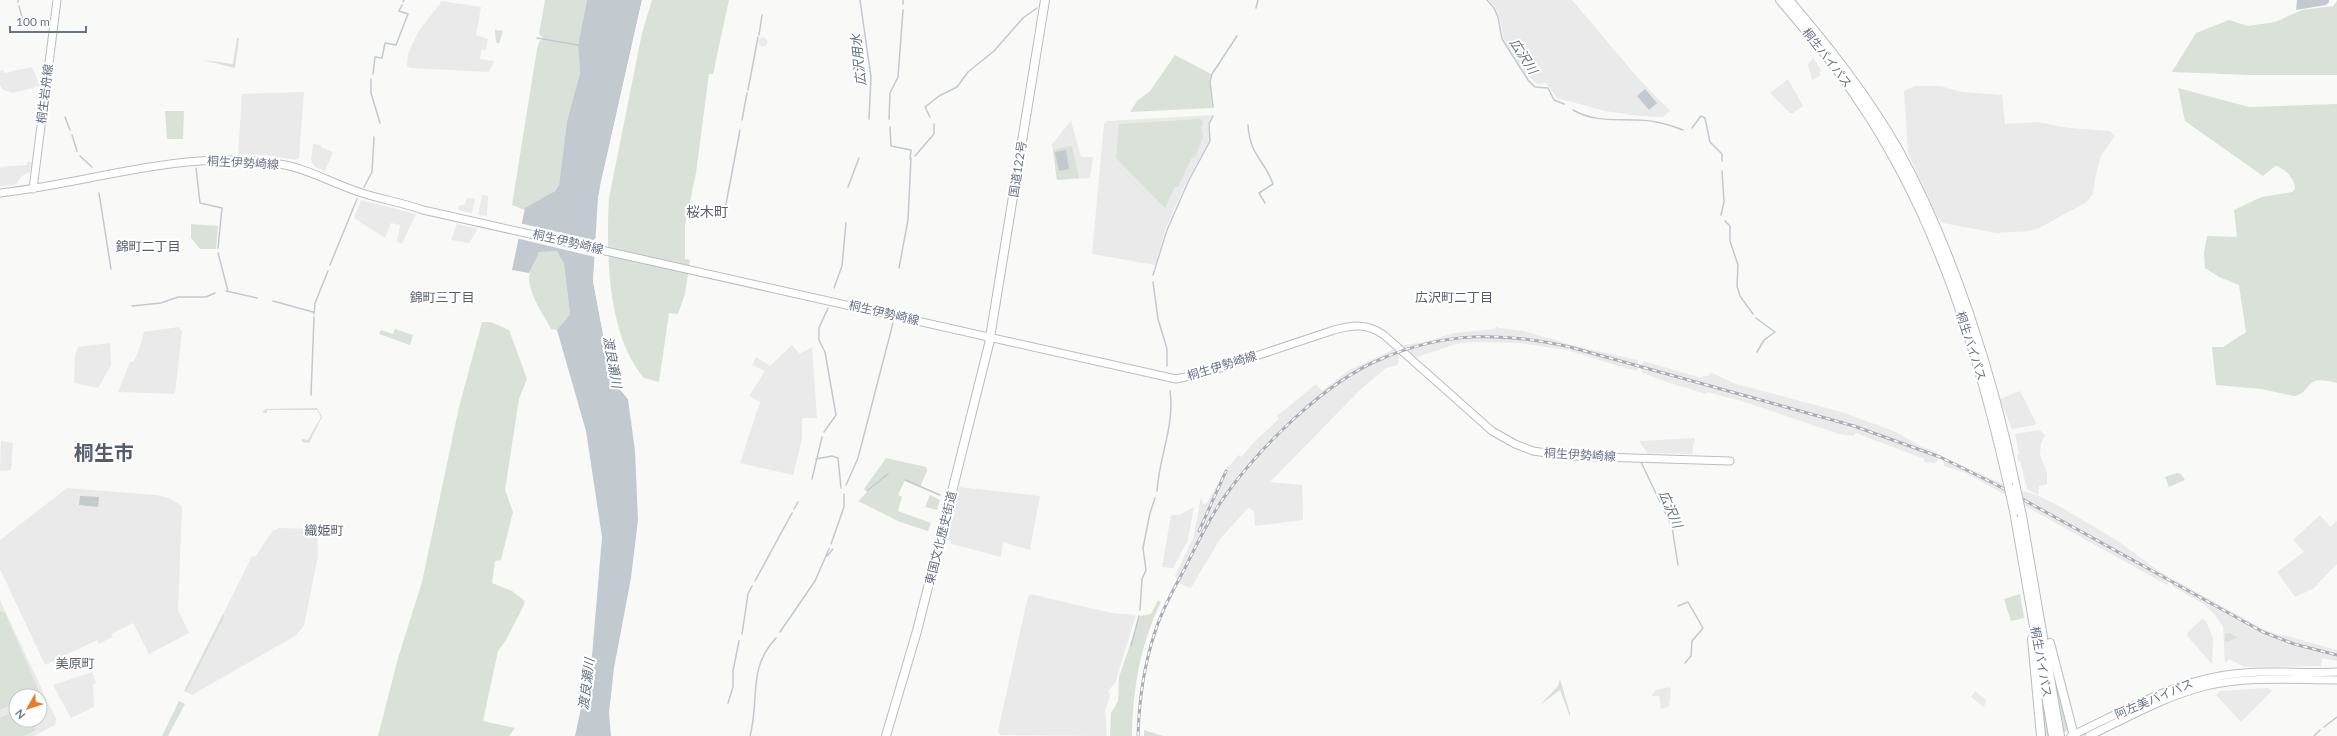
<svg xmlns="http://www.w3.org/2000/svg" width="2337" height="736" font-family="Lato,'Noto Sans JP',sans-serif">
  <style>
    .built { fill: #eaeaea; fill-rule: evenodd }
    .green { fill: #dae1d8 }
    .water { fill: #c2cad0 }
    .pier { fill: #f9f9f7 }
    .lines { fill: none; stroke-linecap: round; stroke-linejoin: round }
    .stream { stroke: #c2cad0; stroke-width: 1.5 }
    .primary-casing { stroke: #babdc2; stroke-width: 9 }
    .highway-casing { stroke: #b9bcc0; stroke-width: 10 }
    .primary { stroke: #fff; stroke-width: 7 }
    .highway { stroke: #fff; stroke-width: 8 }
    .rail-casing { stroke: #a9adb5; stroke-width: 3 }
    .rail { stroke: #fff; stroke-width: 1.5; stroke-dasharray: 4.5; stroke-linecap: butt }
    .highway-bridge-casing { stroke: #b9bcc0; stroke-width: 10; stroke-linecap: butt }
    .highway-bridge { stroke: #fff; stroke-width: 8 }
    .labels { text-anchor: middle; stroke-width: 4; stroke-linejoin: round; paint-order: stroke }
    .street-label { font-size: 12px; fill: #677389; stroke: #fff }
    .water-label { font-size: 13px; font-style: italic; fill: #637583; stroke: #fff }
    .neighbourhood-label { font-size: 13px; fill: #565e6e; stroke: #fff }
    .quarter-label { font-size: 14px; fill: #565e6e; stroke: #fff }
    .town-label { font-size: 20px; font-weight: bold; fill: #565e6e; stroke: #fff }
  </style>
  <rect width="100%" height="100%" fill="#f9f9f7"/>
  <!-- built -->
  <path class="built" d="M1489,0H1572L1638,78L1670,111L1663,117L1639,116L1605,111L1557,98L1546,83L1537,84L1529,76L1527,77L1504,40L1500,19L1494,5Z
    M442,1L481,7L476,35L488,39L486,50H481L480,59L494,61L489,72L411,68L407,66L408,54L418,32Z
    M758.5 42a4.5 4.5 0 1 1 9 0a4.5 4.5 0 1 1-9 0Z
    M1813,58L1822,71L1819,72L1821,75L1812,80L1808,65Z
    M32,67L40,86L13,93L3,90L0,85V71L3,70L4,73Z
    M1788,79L1803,106L1793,113H1790L1770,93Z
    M1915,86H1940L1962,92L2002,95L2005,124L2036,122L2069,128L2110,131L2115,136L2101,156L2095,178L2093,194L2085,203L2039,228L2028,231L1996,233L1943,223L1936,215L1908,153L1904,91Z
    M304,92L299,158L296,160L265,155L238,154L242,94Z
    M1212,115L1208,125L1210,137L1208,143L1187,181L1165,230L1155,265L1092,254L1104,124L1107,121Z
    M1071,121L1081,157H1093L1090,178L1057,180L1052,144Z
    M313,144L321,145V147L333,152L325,171L315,167L311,161Z
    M27,162H32L30,172L22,176L15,185L0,186V167L27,165Z
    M482,195L488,196L487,216L478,215Z
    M467,198L475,199L472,213L458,210L459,206L465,204Z
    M361,200L416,214L402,244L397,242L400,225L391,223L385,238L354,218Z
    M457,224L478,229L469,243L451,240Z
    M1497,326L1499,328L1523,331L1569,344L1568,350L1519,343L1472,342L1456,344L1417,357L1402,347L1404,345L1424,342L1454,333L1495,329Z
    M179,327L182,331L175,394L118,392L130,362L134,361L139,350L144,332Z
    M110,343L111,365L98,388L74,383L75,356L78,347Z
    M792,345L800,354L812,347L817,418H802V439L793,475L740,463L760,402L749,396L765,371L752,365L756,357L770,366Z
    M1571,345L1638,360V369L1636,371L1628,369L1570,351Z
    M1395,349L1399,354L1398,365L1386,368L1361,389L1270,482L1302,485L1303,520L1255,526L1254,512L1249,507L1220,539L1191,588L1179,583L1175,576L1194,536L1201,497L1203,504L1207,503L1228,465L1230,466L1238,455L1241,457L1254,442L1279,419L1277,416L1316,384L1322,391L1349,370Z
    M1643,361L1702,378L1703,376H1709L1710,372L1736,384L1842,412L1896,432L1920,446L1937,452L1938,460L1935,463L1924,462V459L1856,433L1854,436L1839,434L1745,402L1707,392L1706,394L1667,382L1643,373L1641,370Z
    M2020,391L2036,423L2035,425L2012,429L2000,399Z
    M2040,430L2045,435L2041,444L2040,455L2047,472V484L2039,486L2038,495L2027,489L2020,461H2018L2017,455L2019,454L2015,434Z
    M1695,438L1692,454L1647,453L1639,441Z
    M1,441L13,443L11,470L0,471Z
    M1942,456L2022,493L2023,491L2039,496L2059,506L2118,541L2159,571L2168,576L2169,582L2167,585L1966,473L1944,466Z
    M959,487L1040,496L1030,550L1003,542L1001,557L951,544V541L945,539Z
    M67,488L156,495L169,498L182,506L178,610L189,633L149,654L133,623L111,634L113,637L108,639L99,644L97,640L45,665L0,569V540Z
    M1194,507L1188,540L1173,568L1162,567L1171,515H1179Z
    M2320,515L2330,527L2337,521V564L2313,589L2295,597L2277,572L2304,552L2293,540Z
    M278,528L314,529L317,531L318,556L304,626L295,636L192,695L186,692L225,616L223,614L252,556L255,557L273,530H276Z
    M2173,579L2265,630L2282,636L2283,635L2337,650V661L2322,658L2321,666L2244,667L2229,659L2225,664L2223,627L2215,615L2204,604L2172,586Z
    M1030,594L1112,613L1136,615L1115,683L1108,691L1110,695L1105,711L1107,736L1000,735L998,731L1028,596Z
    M0,600L56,719L55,725L34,736H0ZM16,696H40V720H16Z
    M2202,619L2206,621L2213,638L2212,664L2187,636L2188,632Z
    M92,672L96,683L93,684L94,707L71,718L53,685Z
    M1669,687L1671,688L1669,707L1661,709L1659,696H1651L1656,690Z
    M2268,688L2272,691L2241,722L2216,695L2220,691Z
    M1975,691L1986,700L1984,707L1971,697Z"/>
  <!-- green -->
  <path class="green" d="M545,0H587L578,45L580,73L567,121L559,185L555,191L525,210L512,205L537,49L540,40L542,41L543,38L539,34Z
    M652,0H729L713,74H709L696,173L685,225V259L690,260L685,294L678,314L669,313L659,382L644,378C607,335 606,252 609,198L642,33Z
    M2337,1V75H2250L2172,72L2196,33L2229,20L2248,26L2275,22L2302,10L2333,6Z
    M495,30L503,31L499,44L496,42Z
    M237,38H239L235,68L203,60L233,64Z
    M1175,55L1211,74L1210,82L1212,108L1130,112L1137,101L1150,91Z
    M2178,88L2249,107L2337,104V383C2302,373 2314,392 2294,396L2261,389L2216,385L2212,347H2223L2246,332L2239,285L2219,277L2205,268L2204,253L2207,236L2237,237L2234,210L2262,197L2292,192L2295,189C2296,180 2284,167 2275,166L2263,176L2185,121Z
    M165,111H184L183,139H167Z
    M1200,119L1203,122L1201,127L1203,137L1195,158L1192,157L1178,187L1175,186L1165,208L1116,158L1119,124Z
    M1072,146L1079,178L1057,180L1053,150Z
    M191,224L218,226L216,249H200L191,238Z
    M557,251L564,264L570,314L557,330L551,329C543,313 525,290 530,271C531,264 535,258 539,252Z
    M482,322H491L509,330L527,379L519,399L505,490L513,512L501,560L495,561L492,583L512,591L525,601L523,607L506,640L498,651L483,721L515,728L509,736H378L398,658L422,582L459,407Z
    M395,329L413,335L410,345L379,334L381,330L393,334Z
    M317,408L322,417L309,443L302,442V439L308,440L321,417L317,410H267V413L262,412L266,409Z
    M886,458L926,467L927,471L920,487L905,480L898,495L902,497L898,511L931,523L928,531L900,522L858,501L867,492L864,489Z
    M2177,473L2181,474L2185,480L2169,487L2165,477Z
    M930,495L940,500L937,510L925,507Z
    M2020,594L2024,618L2011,621L2004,599Z
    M1158,600L1161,602C1140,645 1133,688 1132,736H1110L1111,713L1118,701L1119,677L1140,616L1151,614Z
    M0,611L5,613L39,691L29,696H16V702L0,710Z
    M223,614L225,616L186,692L184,691Z
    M2230,633L2238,638L2225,642V634Z
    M2048,646L2069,730L2063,733Z
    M2035,649L2050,736H2042Z
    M1560,679L1570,713V717L1560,690L1540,705L1558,686Z
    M179,701L185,704L168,736H162Z
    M16,710V720H31L36,730L24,736H0V718Z
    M1144,730L1163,736H1144Z"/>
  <!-- water -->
  <path class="water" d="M587,0H642L598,197L593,281L608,360L618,387L628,399L635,451L638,520L631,578L614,668L609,713L611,736H575L592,656L602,537L586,431L557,330L570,314L564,264L557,251L539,252L529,273L512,270L525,208L555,191L559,185L567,121L580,73L578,45Z
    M2297,0H2329V2L2326,5L2296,10Z
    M1645,89L1657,103L1649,110L1637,96Z
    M1066,150L1069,169L1059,171L1055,152Z
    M80,496L99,497L98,507L79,505Z"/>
  <!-- pier -->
  <path class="pier" d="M642,0H644L600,198L595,281L610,360L615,377L630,398L628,399L618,387L608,360L593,281L595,257L516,238L519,223L593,240L596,238L600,186Z"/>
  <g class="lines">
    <!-- stream -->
    <path class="stream" d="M18,0V2
      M860,0L871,77L869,119
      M903,0V4
      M1487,0L1494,8L1498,17L1502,39L1528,80L1535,87L1548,88L1554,100L1564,104
      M403,2L404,0
      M19,6L24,25
      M1256,8L1258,0
      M759,35L762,15
      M537,38L578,45
      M373,74L375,57L382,58L385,43L396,45L408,14L399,11L402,5
      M371,79V93L380,123
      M748,90L758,37
      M1213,107L1210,82L1212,74L1237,36
      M1573,110C1594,122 1613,119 1637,120C1652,120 1668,124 1683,130
      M65,117L70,130
      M930,117L925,107L939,96L957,87L968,72L994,51L1023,18L1037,8
      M889,119L890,93L898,77L903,10
      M742,120L747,93
      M1248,125C1250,156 1264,159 1273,184L1259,193L1265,203
      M890,127L891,146L911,150L910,159
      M1692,128L1701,116L1705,118L1710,142L1722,154V161
      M72,135L77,151
      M80,156L92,167
      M915,156L934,134V124
      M196,168L200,203L222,208L218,248
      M364,187L372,172L374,137
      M848,187L859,158
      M99,193L111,269
      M1721,215L1724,202L1722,171
      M723,220L740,130
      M1725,221L1730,226V241L1738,265L1737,286L1740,296L1753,314
      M218,253L228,291
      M330,265L357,199
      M899,268L908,220L911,158
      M1153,275L1167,230L1189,180L1210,141L1209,124L1213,116
      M1153,282L1158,319L1167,349V366
      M834,288L842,266L846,223
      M226,291L257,298
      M273,301L313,312
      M132,306L161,303L178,297H206L215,293
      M314,314L315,303L328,271
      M1756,318L1775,332L1764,340L1757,352
      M311,395L314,317
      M824,432L836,415L825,352L819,340V328L828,308
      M816,459L832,456L838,458L841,488
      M1641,462L1672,527L1678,565
      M812,479L822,437
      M905,480L940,495
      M846,485L858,458L893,323
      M868,490L888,474
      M1157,491C1159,457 1175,425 1170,391
      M794,509L798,502
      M831,544L844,507V494
      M827,556L833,549
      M755,581L792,513
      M1678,606L1688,602L1703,628L1692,641L1691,656L1685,663
      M1140,610L1142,579L1146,570L1143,548L1150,513L1155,498
      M780,632L815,581L829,549
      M742,634L748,594L752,586
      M1131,646L1139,616
      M728,703L733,687V671L739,641
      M2324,727L2337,717
      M750,736C760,699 747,669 776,638
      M2314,736L2320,730"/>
    <!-- primary casing -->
    <g class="primary-casing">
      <path id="primary" d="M33,189L57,0
        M0,193C92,183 185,148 279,164C306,168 330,182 356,191C378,199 401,202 423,210L1176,379L1208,372L1334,330C1353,325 1367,323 1384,335L1492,431L1515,444L1533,451L1568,456L1730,461
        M2071,736C2118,714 2164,687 2215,677C2255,668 2297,674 2337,672
        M2089,736C2127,718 2165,696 2206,686C2248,676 2294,680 2337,680"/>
    </g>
    <!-- highway casing -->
    <g class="highway-casing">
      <path id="highway" d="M1780,0C1807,32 1835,64 1858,100C1936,214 1978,351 2008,484
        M1789,0C1829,47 1867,95 1898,149C1953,249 1994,377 2016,488
        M2014,511L2053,736
        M2022,516L2060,736
        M2032,639L2041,736
        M2050,643L2074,736
        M886,736L917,631L989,344L1045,0"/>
    </g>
    <!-- primary -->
    <use href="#primary" class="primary"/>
    <!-- highway -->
    <use href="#highway" class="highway"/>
    <!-- rail casing -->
    <g class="rail-casing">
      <path id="rail" d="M1199,531L1226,471
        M1138,736C1139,701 1144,665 1155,632C1162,609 1174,589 1185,568C1197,544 1209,518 1225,496C1260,447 1325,382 1381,359C1446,331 1502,332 1570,347L1854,426L1940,457L1995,484L2263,632L2294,644L2337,655"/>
    </g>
    <!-- rail -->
    <use href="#rail" class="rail"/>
    <!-- highway-bridge casing -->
    <g class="highway-bridge-casing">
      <path id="highway-bridge" d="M2008,484L2014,511
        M2016,488L2022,516"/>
    </g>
    <!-- highway-bridge -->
    <use href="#highway-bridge" class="highway-bridge"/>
  </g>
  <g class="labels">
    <!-- street labels -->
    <g class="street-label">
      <text transform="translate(1827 58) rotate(52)" y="4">桐生バイパス</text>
      <text transform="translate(45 94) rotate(-83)" y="4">桐生岩舟線</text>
      <text transform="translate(243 163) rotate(3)" y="4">桐生伊勢崎線</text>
      <text transform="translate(1018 169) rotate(-81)" y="4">国道122号</text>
      <text transform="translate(568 242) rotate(13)" y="4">桐生伊勢崎線</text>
      <text transform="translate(884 313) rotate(13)" y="4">桐生伊勢崎線</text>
      <text transform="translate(1971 346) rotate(72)" y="4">桐生バイパス</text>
      <text transform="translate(1222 366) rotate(-17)" y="4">桐生伊勢崎線</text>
      <text transform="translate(1580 455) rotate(3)" y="4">桐生伊勢崎線</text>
      <text transform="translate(941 538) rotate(-76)" y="4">東国文化歴史街道</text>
      <text transform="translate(2041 662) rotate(80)" y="4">桐生バイパス</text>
      <text transform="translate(2154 699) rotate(-23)" y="4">阿左美バイパス</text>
    </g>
    <!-- water labels -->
    <g class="water-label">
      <text transform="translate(1524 56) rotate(57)" y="5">広沢川</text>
      <text transform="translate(858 60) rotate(-96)" y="5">広沢用水</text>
      <text transform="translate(613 362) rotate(80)" y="5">渡良瀬川</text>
      <text transform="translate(1671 509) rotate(67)" y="5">広沢川</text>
      <text transform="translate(586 684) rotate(-83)" y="5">渡良瀬川</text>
    </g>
    <!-- neighbourhood labels -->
    <g class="neighbourhood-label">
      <text x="148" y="251">錦町二丁目</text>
      <text x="442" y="302">錦町三丁目</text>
      <text x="1454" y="302">広沢町二丁目</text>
      <text x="324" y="535">織姫町</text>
      <text x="75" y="668">美原町</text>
    </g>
    <!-- quarter labels -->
    <g class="quarter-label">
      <text x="707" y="217">桜木町</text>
    </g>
    <!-- town labels -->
    <g class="town-label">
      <text x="104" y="460">桐生市</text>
    </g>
  </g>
  <!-- north arrow -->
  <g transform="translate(28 708) rotate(231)"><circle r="19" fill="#ffffff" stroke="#c2c7d0"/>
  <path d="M0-3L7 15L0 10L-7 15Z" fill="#e97a28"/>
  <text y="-6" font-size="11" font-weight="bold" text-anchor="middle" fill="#677389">N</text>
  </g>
  <!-- scale -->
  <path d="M10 26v6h76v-6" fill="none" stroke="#677389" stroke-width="2"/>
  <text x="16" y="26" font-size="12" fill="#677389" stroke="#ffffff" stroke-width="3" paint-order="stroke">100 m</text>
</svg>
